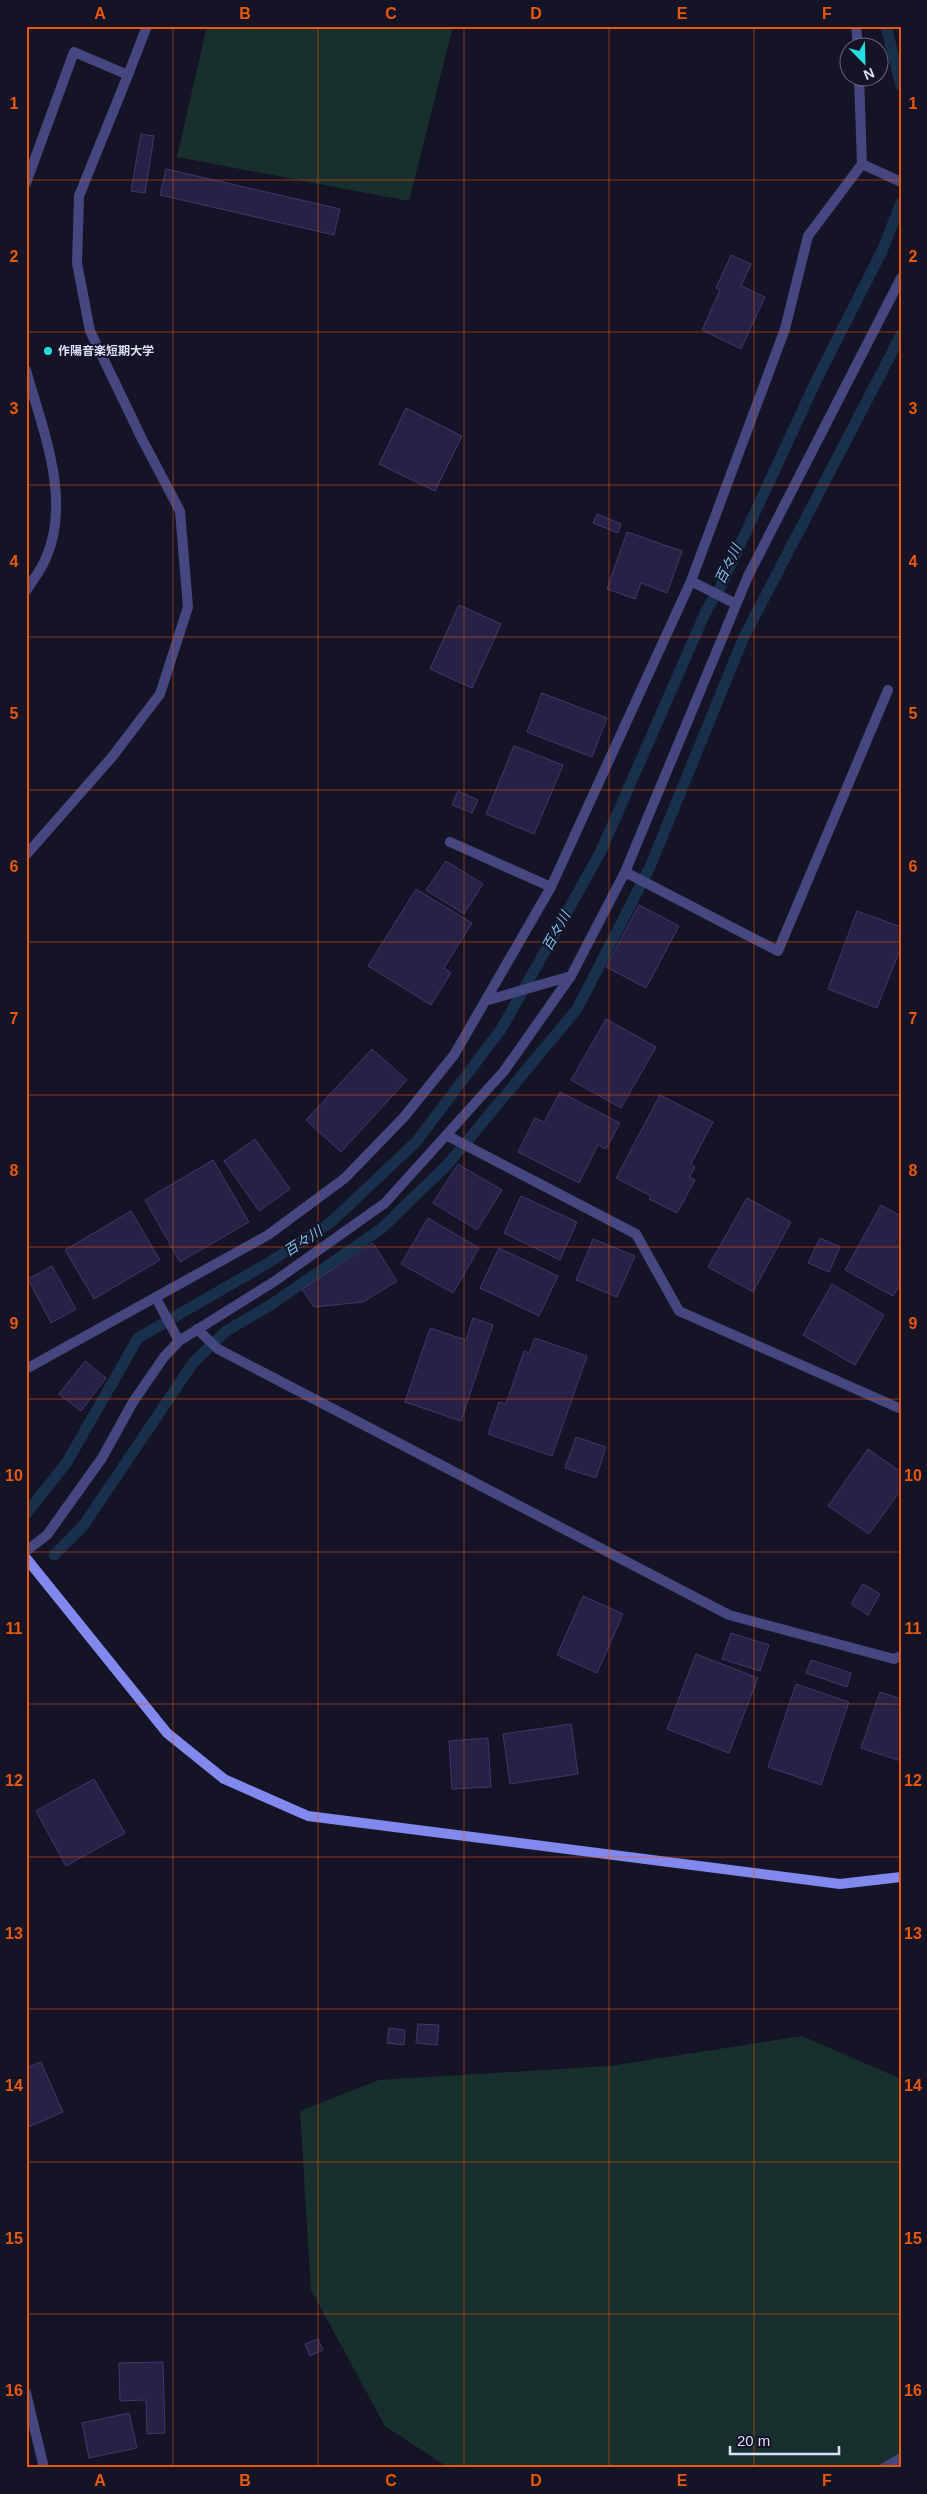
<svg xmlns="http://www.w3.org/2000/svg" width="927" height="2494" font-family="Helvetica,'Noto Sans JP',sans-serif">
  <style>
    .green { fill: #18302d }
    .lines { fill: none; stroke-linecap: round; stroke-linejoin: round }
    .stream { stroke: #18304b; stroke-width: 11 }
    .building { fill: #262245; stroke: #3e376e }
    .lane { stroke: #454880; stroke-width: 10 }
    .street { stroke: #454880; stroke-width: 10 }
    .secondary { stroke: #8289ee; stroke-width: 10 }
    .grid { fill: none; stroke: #e8590c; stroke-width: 1; stroke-opacity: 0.55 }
    .poi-dot { fill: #24dee1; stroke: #151427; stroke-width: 2 }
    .labels { text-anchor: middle; stroke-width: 4; stroke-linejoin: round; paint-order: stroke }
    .poi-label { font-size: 12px; font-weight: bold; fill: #dfdefa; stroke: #151427; text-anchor: start }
    .water-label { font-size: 14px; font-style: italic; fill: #7ac1ed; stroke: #151427 }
    .neatline { fill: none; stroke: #e8590c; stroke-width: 2 }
    .grid-label { font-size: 16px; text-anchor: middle; font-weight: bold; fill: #e8590c }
  </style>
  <rect width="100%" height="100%" fill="#151427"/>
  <!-- green -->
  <path class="green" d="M207,26H453L409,201L177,157Z
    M802,2036L901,2079V2468H449L385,2426L311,2290L300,2111L379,2080L610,2066Z"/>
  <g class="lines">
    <!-- stream -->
    <path class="stream" d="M886,26L901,86
      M26,1514L67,1462L138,1338L268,1263L330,1223L416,1142L502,1028L601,851L706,611L719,590L817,379L882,251L901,203
      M54,1555L83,1526L193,1363L226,1331L269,1306L381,1229L448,1164L577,1009L650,867L743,639L901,335"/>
  </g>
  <!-- building -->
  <path class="building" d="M141,134L154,136L145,193L131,191Z
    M166,169L340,209L334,235L160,195Z
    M731,255L751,264L741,286L765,297L741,349L702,330L720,290L716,288Z
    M406,408L462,436L435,491L379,464Z
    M597,514L621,524L618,533L593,523Z
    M627,532L682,551L667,593L641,583L635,599L607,589Z
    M459,605L501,624L472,688L430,669Z
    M542,693L607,718L592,757L527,732Z
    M514,746L563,765L534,834L486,814Z
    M458,791L478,800L472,813L452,805Z
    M446,861L483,884L464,914L426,890Z
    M416,889L472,923L444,968L451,973L431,1005L368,966Z
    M639,905L679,926L646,988L606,967Z
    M857,911L901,927V947L877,1008L828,989Z
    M606,1019L656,1047L621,1108L571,1080Z
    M372,1049L407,1080L341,1152L306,1120Z
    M560,1092L620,1123L606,1149L598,1145L579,1183L518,1152L535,1118L544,1122Z
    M660,1095L713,1122L691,1164L695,1167L689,1177L695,1180L677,1213L649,1199L651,1196L616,1178Z
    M255,1139L290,1189L259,1211L224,1161Z
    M213,1160L249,1222L180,1262L145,1200Z
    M458,1164L502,1190L477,1230L433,1203Z
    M521,1196L577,1222L560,1260L504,1233Z
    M747,1198L791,1222L753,1292L708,1267Z
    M881,1205L901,1216V1283L893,1296L845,1270Z
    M131,1211L160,1260L94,1299L65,1250Z
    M428,1218L479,1248L453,1293L401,1264Z
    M820,1238L840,1247L829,1272L808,1263Z
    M593,1239L635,1256L617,1297L576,1280Z
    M373,1243L397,1281L363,1302L314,1307L302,1289Z
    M499,1248L558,1276L539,1316L480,1288Z
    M52,1266L76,1309L51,1323L28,1279Z
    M832,1284L884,1315L855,1365L803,1335Z
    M473,1318L493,1325L461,1421L405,1402L430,1328L466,1340Z
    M535,1338L587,1356L552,1456L488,1434L499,1402L506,1404L524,1351L529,1353Z
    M85,1361L106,1378L81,1411L59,1394Z
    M576,1437L606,1447L596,1478L565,1468Z
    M868,1449L901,1472V1490L869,1534L828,1506Z
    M863,1584L880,1594L868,1615L851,1604Z
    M583,1596L623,1614L597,1673L557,1655Z
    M731,1633L769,1645L760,1671L722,1659Z
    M696,1654L758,1678L729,1753L667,1729Z
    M811,1660L851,1673L847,1687L806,1673Z
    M796,1684L849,1702L821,1785L768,1767Z
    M880,1692L901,1699V1761L861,1748Z
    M571,1724L578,1774L510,1784L503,1734Z
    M488,1738L491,1787L452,1789L449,1741Z
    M94,1779L125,1833L66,1866L36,1811Z
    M418,2024L439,2025L437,2045L416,2043Z
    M389,2028L405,2030L404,2045L387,2043Z
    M41,2062L63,2112L26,2128V2068Z
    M318,2339L323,2350L310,2356L305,2344Z
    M163,2362L165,2433L147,2434L146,2400L120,2401L119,2363Z
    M129,2413L137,2448L89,2458L82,2423Z"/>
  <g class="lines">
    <!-- lane -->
    <path class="lane" d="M128,75L147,26
      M26,183L74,52L128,75L79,196L77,263L90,331L142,439L180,511L188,607L160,694L112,757L26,855
      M26,370C42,428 72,499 46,558C41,570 33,580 26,591"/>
    <!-- street -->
    <path class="street" d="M856,26L858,48
      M862,164L901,182
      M691,581L736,604
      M625,872L778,951L888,690
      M551,887L691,581L785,329L808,236L862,164L859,78
      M485,1001L571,976L625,872L748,576L901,278
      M446,1135L636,1234L679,1311L901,1409
      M156,1298L179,1341
      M197,1329L218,1349L729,1615L894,1659L901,1656
      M26,1369L268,1235L345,1178L404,1117L454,1055L551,887L450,842
      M26,1551L47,1535L102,1458L133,1402L164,1357L179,1341L275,1281L385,1203L504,1071L571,976
      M26,2393L44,2468
      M884,2468L901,2458"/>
    <!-- secondary -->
    <path class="secondary" d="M26,1558L167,1733L224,1779L308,1816L840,1884L901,1877"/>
  </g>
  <!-- grid -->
  <path class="grid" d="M173,26V2468M318,26V2468M464,26V2468M609,26V2468M754,26V2468M26,180H901M26,332H901M26,485H901M26,637H901M26,790H901M26,942H901M26,1095H901M26,1247H901M26,1399H901M26,1552H901M26,1704H901M26,1857H901M26,2009H901M26,2162H901M26,2314H901"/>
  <!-- markers -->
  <circle class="poi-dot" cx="48" cy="351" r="5"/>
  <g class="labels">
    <!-- poi labels -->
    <g class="poi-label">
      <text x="58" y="355">作陽音楽短期大学</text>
    </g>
    <!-- water labels -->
    <g class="water-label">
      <text transform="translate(728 564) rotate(-64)" y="5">百々川</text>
      <text transform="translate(556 931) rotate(-61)" y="5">百々川</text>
      <text transform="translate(303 1241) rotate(-33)" y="5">百々川</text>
    </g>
  </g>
  <!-- border -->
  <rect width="927" height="2494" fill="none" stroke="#151427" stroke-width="55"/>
  <!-- north arrow -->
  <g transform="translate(864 62) rotate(157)"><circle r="24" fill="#151427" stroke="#66657b"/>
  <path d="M0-4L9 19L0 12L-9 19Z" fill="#24dee1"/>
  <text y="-8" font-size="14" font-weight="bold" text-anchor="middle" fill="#dfdefa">N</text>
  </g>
  <!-- scale -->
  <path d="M730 2446v8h109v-8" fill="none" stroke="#dfdefa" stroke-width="2.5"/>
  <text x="737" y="2446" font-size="15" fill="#dfdefa" stroke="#151427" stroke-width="4" paint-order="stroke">20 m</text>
  <rect x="28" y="28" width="872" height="2438" class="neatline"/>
  <g class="grid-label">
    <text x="100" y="19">A</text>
    <text x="245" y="19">B</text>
    <text x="391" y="19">C</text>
    <text x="536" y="19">D</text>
    <text x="682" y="19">E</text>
    <text x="827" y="19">F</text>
    <text x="14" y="109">1</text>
    <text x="913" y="109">1</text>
    <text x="14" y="262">2</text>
    <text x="913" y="262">2</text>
    <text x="14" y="414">3</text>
    <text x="913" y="414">3</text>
    <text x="14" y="567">4</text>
    <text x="913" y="567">4</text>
    <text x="14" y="719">5</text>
    <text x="913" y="719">5</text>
    <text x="14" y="872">6</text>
    <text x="913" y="872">6</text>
    <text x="14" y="1024">7</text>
    <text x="913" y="1024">7</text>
    <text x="14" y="1176">8</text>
    <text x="913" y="1176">8</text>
    <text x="14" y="1329">9</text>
    <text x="913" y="1329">9</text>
    <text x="14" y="1481">10</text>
    <text x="913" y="1481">10</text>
    <text x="14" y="1634">11</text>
    <text x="913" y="1634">11</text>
    <text x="14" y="1786">12</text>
    <text x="913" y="1786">12</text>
    <text x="14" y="1939">13</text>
    <text x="913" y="1939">13</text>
    <text x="14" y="2091">14</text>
    <text x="913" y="2091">14</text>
    <text x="14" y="2244">15</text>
    <text x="913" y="2244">15</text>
    <text x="14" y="2396">16</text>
    <text x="913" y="2396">16</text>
    <text x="100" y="2486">A</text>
    <text x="245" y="2486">B</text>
    <text x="391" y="2486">C</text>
    <text x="536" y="2486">D</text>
    <text x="682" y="2486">E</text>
    <text x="827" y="2486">F</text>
  </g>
</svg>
